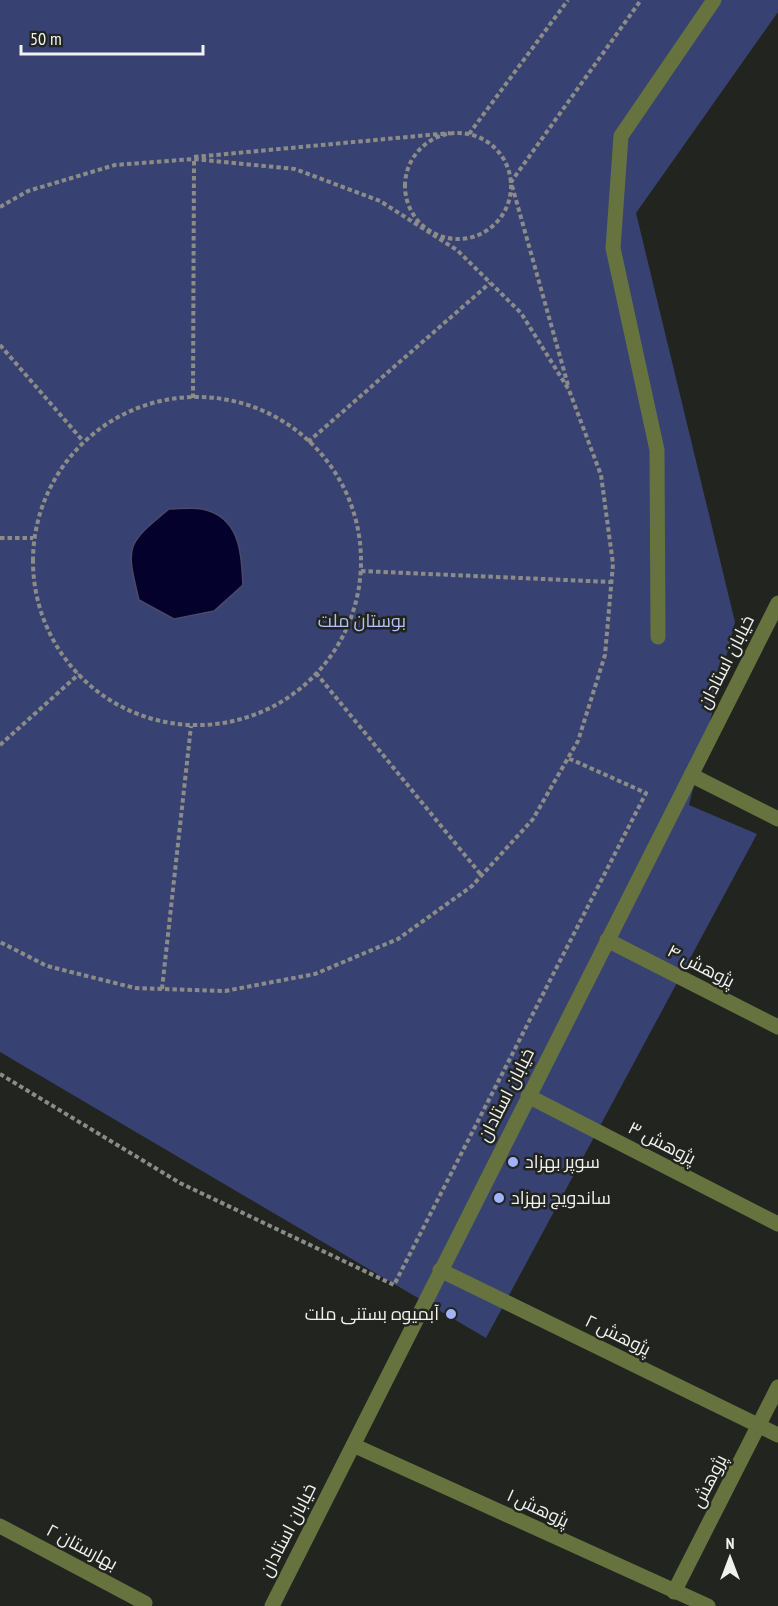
<svg xmlns="http://www.w3.org/2000/svg" width="778" height="1606" font-family="'PT Sans Narrow',Cairo,sans-serif">
  <style>
    .green { fill: #374272 }
    .water { fill: #04012d; stroke: #4b4967; stroke-width: 1.5 }
    .lines { fill: none; stroke-linecap: round; stroke-linejoin: round }
    .path { stroke: #8b8c88; stroke-width: 4; stroke-dasharray: 4.5 3; stroke-linecap: butt }
    .minor { stroke: #66733f; stroke-width: 15 }
    .poi-dot { fill: #a0b3fd; stroke: #22241f; stroke-width: 2 }
    .labels { text-anchor: middle; stroke-width: 5; stroke-linejoin: round; paint-order: stroke }
    .park-label { font-size: 18px; fill: #b1c1fc; stroke: #22241f }
    .street-label { font-size: 18px; fill: #f1f2ef; stroke: #22241f }
    .poi-label { font-size: 18px; fill: #f1f2ef; stroke: #22241f; text-anchor: start }
  </style>
  <rect width="100%" height="100%" fill="#22241f"/>
  <!-- green -->
  <path class="green" d="M0,0H778V12L636,213L735,622L689,805L757,834L486,1338L0,1052Z"/>
  <!-- water -->
  <path class="water" d="M169,509C179,509 192,507 202,509C241,517 241,554 243,585L214,611L174,619L139,600C126,546 125,545 169,509Z"/>
  <g class="lines">
    <!-- path -->
    <path class="path" d="M405 186a53 53 0 1 1 106 0a53 53 0 1 1-106 0Z
      M469,134L568,0
      M194,157L450,133
      M0,207L28,191L115,165L194,159L295,169L380,201L457,250L521,313L569,390L601,475L613,564L605,655L578,741L568,758L533,819L472,886L398,939L315,974L225,991L135,988L47,966L0,942
      M0,345L83,441
      M568,385L511,182L641,0
      M33 561a164 164 0 1 1 328 0a164 164 0 1 1-328 0Z
      M193,398L194,159
      M308,442L490,283
      M0,538H33
      M361,571L611,582
      M316,673L482,876
      M0,745L79,674
      M162,989L191,726
      M0,1074L180,1183L394,1285L646,793L568,758"/>
    <!-- minor -->
    <path class="minor" d="M658,637L657,450L613,248L621,136L714,0
      M691,775L778,819
      M607,940L778,1027
      M528,1096L778,1224
      M440,1270L778,1435
      M353,1445L708,1606
      M0,1526L145,1603
      M674,1592L778,1387
      M272,1606L778,603"/>
  </g>
  <!-- markers -->
  <g class="poi-dot">
    <circle cx="513" cy="1162" r="6"/>
    <circle cx="499" cy="1198" r="6"/>
    <circle cx="451" cy="1314" r="6"/>
  </g>
  <g class="labels">
    <!-- park labels -->
    <g class="park-label">
      <text x="362" y="627">بوستان ملت</text>
    </g>
    <!-- street labels -->
    <g class="street-label">
      <text transform="translate(726 662) rotate(-63)" y="6">خیابان استادان</text>
      <text transform="translate(701 966) rotate(27)" y="6">پژوهش ۴</text>
      <text transform="translate(506 1095) rotate(-63)" y="6">خیابان استادان</text>
      <text transform="translate(662 1143) rotate(27)" y="6">پژوهش ۳</text>
      <text transform="translate(618 1335) rotate(26)" y="6">پژوهش ۲</text>
      <text transform="translate(709 1481) rotate(-63)" y="6">پژوهش</text>
      <text transform="translate(538 1508) rotate(25)" y="6">پژوهش ۱</text>
      <text transform="translate(288 1530) rotate(-63)" y="6">خیابان استادان</text>
      <text transform="translate(82 1547) rotate(28)" y="6">بهارستان ۲</text>
    </g>
    <!-- poi labels -->
    <g class="poi-label">
      <text x="525" y="1168">سوپر بهزاد</text>
      <text x="511" y="1204">ساندویچ بهزاد</text>
      <text x="439" y="1320" text-anchor="end">آبمیوه بستنی ملت</text>
    </g>
  </g>
  <!-- north arrow -->
  <g transform="translate(730 1558)" stroke="#22241f" stroke-width="4.5" paint-order="stroke">
  <path d="M0-4.5L10 22L0 15L-10 22Z" fill="#f1f2ef"/>
  <text y="-9" font-size="16" font-weight="bold" text-anchor="middle" fill="#f1f2ef">N</text>
  </g>
  <!-- scale -->
  <path d="M21 45v9h182v-9" fill="none" stroke="#f1f2ef" stroke-width="3"/>
  <text x="30" y="45" font-size="18" fill="#f1f2ef" stroke="#22241f" stroke-width="4.5" paint-order="stroke">50 m</text>
</svg>
